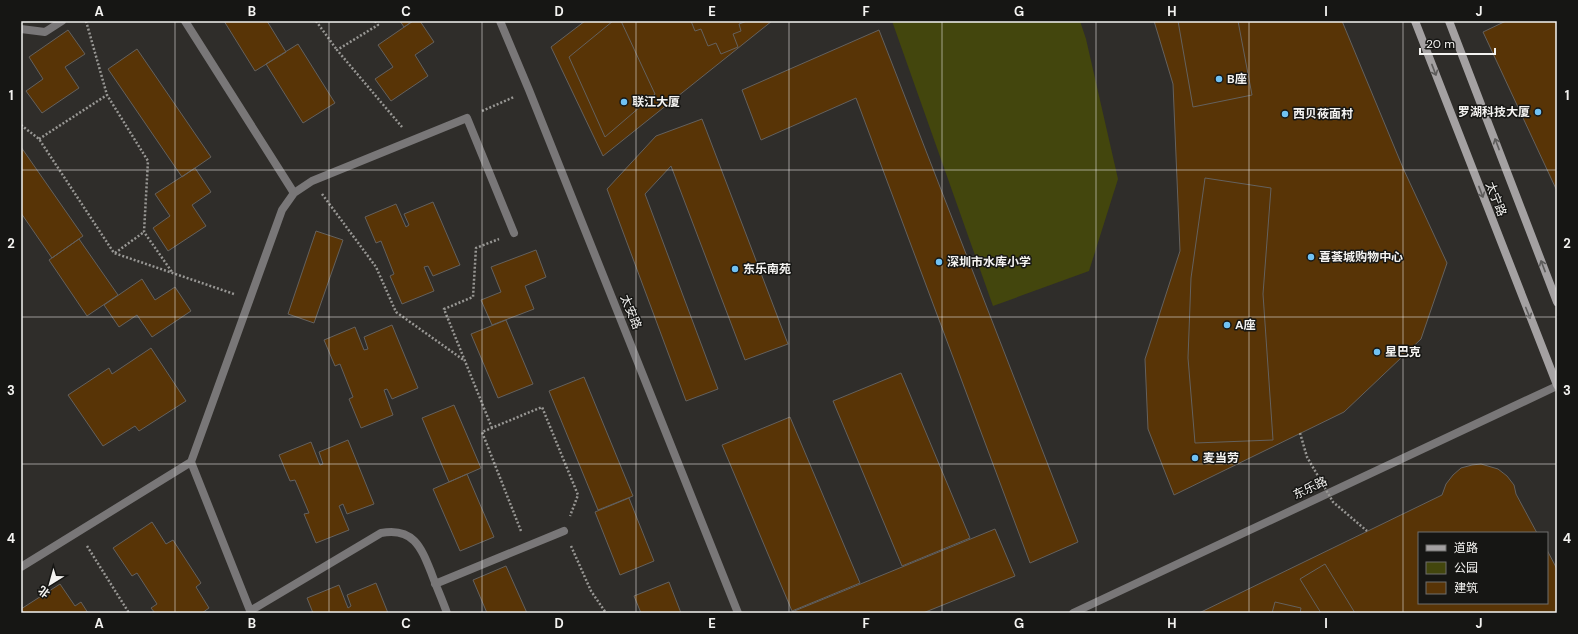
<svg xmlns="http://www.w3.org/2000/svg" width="1578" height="634" font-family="'DM Sans','Noto Sans SC',sans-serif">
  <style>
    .green { fill: #43460d }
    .building { fill: #583406; stroke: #64615e }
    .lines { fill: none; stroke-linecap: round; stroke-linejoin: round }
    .path { stroke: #989794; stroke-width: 2.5; stroke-dasharray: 2 2; stroke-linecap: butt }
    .minor { stroke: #797778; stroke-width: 8 }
    .tertiary { stroke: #797778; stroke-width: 8 }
    .secondary { stroke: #a4a1a2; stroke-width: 8 }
    .path-bridge { stroke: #989794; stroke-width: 2.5; stroke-dasharray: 2 2; stroke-linecap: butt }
    .oneway { stroke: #5d5c5b }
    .grid { fill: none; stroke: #f4f3f1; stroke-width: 1; stroke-opacity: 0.55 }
    .poi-dot { fill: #70c2f4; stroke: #161614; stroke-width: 1.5 }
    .labels { text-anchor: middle; stroke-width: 3; stroke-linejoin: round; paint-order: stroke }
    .poi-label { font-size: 12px; font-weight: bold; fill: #f4f3f1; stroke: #161614; text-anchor: start }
    .street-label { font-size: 12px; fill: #f4f3f1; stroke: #161614 }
    .neatline { fill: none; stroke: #f4f3f1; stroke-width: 1.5 }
    .grid-label { font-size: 13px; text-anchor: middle; font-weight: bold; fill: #f4f3f1 }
  </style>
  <rect width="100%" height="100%" fill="#2f2d2a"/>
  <!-- green -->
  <path class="green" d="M892,21H1080L1086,39L1118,179L1089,271L993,306Z"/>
  <!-- building -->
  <path class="building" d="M224,21H267L286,52L255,71Z
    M400,21H413L404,27Z
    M413,21H420L434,42L415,55L428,76L391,101L375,79L393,67L378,45Z
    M585,21H772L603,156L551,47Z
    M613,21H621L655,94L605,137L569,57Z
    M691,21H747L739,24L741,31L733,34L738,47L721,54L716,43L708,46L701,29L695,31Z
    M1154,21H1342L1403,168L1447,263L1421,339L1344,412L1174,495L1148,429L1145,359L1180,251L1173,84Z
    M1178,21H1238L1252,95L1193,107Z
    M1506,21H1557V191L1483,32Z
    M68,30L85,54L65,67L79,88L42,113L26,91L43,79L29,57Z
    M879,30L1078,542L1030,563L856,98L761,140L742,90Z
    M298,44L335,103L303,123L266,64Z
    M137,49L211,157L182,177L108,69Z
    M702,119L788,344L745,360L671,166L645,194L718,389L686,401L607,189L656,136Z
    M21,147L83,236L52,258L21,213Z
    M195,168L211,192L192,205L206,226L168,251L153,228L170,216L155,194Z
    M1205,178L1271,188L1263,294L1273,440L1195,443L1188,358L1191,278Z
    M433,202L460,265L433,276L428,266L424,267L434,291L402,304L390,276L394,274L381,241L376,243L365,217L396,204L406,227L409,225L404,214Z
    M316,231L343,240L314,323L288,314Z
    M79,239L118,295L87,316L49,260Z
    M536,250L546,277L525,286L534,309L492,325L481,300L501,292L491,267Z
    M142,279L155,300L175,287L191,311L152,337L137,315L119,327L104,305Z
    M506,320L533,384L498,398L471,334Z
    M392,325L418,388L392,399L387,389L384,390L393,415L361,428L349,399L353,397L340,364L335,366L324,340L355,327L364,350L368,349L364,337Z
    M151,348L186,401L139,431L135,426L103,446L68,395L109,368L112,374Z
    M901,373L970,538L902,566L833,401Z
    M584,377L633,496L598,510L549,391Z
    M454,405L481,468L449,482L422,418Z
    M790,417L860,583L792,611L722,445Z
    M348,440L374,504L347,514L343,504L339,506L349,530L316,543L304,514L309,513L295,480L290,481L279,455L311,442L320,465L323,464L319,452Z
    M1481,464L1498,469L1507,476L1514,485L1516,494L1537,533H1419V603H1547V550L1557,569V613H1199L1442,495L1446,484L1453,475L1461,468L1472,465Z
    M467,474L494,537L460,551L433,489Z
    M629,498L654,561L620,575L595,512Z
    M152,522L166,544L173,540L201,583L196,587L209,608L202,613H155L151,608L157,604L137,573L132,576L113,548Z
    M995,529L1015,576L923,613L792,612Z
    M1325,564L1355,613H1321L1300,579Z
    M506,566L527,613H487L473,580Z
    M669,582L681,613H641L634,596Z
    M376,583L388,613H313L307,598L339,585L348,608L351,606L347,595Z
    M60,584L75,606L81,602L88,613H24L21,609Z
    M1275,602L1301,608L1300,613H1272Z"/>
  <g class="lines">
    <!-- path -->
    <path class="path" d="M86,21L107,95L148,161L144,232L172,272
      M316,21L337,50
      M375,21L378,25L337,50L402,127
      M482,111L514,97
      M21,125L39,139L114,253L234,294
      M39,139L107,95
      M322,194L376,267L396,312L465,361
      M115,253L144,232
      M492,428L444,309L473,297L476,248L499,239
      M521,531L482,432L542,407L578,495L570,516
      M87,546L129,613
      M571,546L591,591L606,613"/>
    <!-- minor -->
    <path class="minor" d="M185,21L294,193
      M21,29L45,32L62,21
      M191,462L251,613
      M21,567L191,462L282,210L294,193L312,181L467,118L514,233
      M435,584L564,531
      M250,611L381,533C413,527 421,547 431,572C436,586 442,599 447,613"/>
    <!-- tertiary -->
    <path class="tertiary" d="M500,21L529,90L738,613
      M1073,613L1557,386"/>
    <!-- secondary -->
    <path class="secondary" d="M1415,21L1557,385
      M1449,21L1557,302"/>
    <!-- path-bridge -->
    <path class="path-bridge" d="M1300,433L1307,457L1333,502L1367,531"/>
  </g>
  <!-- one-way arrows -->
  <defs><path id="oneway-shaft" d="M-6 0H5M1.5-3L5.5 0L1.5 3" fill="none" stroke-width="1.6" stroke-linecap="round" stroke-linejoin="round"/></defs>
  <g class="oneway">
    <use href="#oneway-shaft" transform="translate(1434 70) rotate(69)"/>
    <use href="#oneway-shaft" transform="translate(1497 144) rotate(-111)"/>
    <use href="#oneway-shaft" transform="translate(1481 192) rotate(69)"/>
    <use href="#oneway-shaft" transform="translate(1543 266) rotate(-111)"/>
    <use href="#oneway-shaft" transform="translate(1528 313) rotate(68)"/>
  </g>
  <!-- grid -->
  <path class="grid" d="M175,21V613M329,21V613M482,21V613M636,21V613M789,21V613M942,21V613M1096,21V613M1249,21V613M1403,21V613M21,170H1557M21,317H1557M21,464H1557"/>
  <!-- markers -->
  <g class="poi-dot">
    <circle cx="1219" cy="79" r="4"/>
    <circle cx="624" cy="102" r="4"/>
    <circle cx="1538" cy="112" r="4"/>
    <circle cx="1285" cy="114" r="4"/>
    <circle cx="1311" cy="257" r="4"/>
    <circle cx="939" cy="262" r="4"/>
    <circle cx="735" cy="269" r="4"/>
    <circle cx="1227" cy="325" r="4"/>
    <circle cx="1377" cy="352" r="4"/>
    <circle cx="1195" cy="458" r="4"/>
  </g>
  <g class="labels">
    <!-- poi labels -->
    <g class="poi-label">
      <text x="1227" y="83">B座</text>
      <text x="632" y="106">联江大厦</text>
      <text x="1530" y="116" text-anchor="end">罗湖科技大厦</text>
      <text x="1293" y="118">西贝莜面村</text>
      <text x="1319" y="261">喜荟城购物中心</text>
      <text x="947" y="266">深圳市水库小学</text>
      <text x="743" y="273">东乐南苑</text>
      <text x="1235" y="329">A座</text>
      <text x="1385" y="356">星巴克</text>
      <text x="1203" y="462">麦当劳</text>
    </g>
    <!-- street labels -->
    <g class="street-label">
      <text transform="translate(1496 199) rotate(69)" y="4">太宁路</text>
      <text transform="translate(631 312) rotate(68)" y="4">太安路</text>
      <text transform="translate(1310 488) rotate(-25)" y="4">东乐路</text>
    </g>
  </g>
  <!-- border -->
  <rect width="1578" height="634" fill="none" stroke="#161614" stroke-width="44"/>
  <!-- legend -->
  <rect x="1418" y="532" width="130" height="72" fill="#161614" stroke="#6f6e6c"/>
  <rect x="1426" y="545" width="20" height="6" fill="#a4a1a2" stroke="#6f6e6c"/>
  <text x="1454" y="552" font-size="12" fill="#f4f3f1">道路</text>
  <rect x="1426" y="562" width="20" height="12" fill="#43460d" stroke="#6f6e6c"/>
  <text x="1454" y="572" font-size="12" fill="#f4f3f1">公园</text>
  <rect x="1426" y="582" width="20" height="12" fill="#583406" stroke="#6f6e6c"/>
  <text x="1454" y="592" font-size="12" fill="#f4f3f1">建筑</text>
  <!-- north arrow -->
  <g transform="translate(50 584) rotate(217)" stroke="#161614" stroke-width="3" paint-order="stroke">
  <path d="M0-3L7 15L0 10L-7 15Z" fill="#f4f3f1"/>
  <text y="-6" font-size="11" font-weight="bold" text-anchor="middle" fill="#f4f3f1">北</text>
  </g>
  <!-- scale -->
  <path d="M1420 48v6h75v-6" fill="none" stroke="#f4f3f1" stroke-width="2"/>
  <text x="1426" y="48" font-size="12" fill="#f4f3f1" stroke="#161614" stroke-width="3" paint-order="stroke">20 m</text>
  <rect x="22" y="22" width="1534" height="590" class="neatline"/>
  <g class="grid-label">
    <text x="99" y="16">A</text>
    <text x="252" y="16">B</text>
    <text x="406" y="16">C</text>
    <text x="559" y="16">D</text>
    <text x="712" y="16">E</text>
    <text x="866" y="16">F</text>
    <text x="1019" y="16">G</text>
    <text x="1172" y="16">H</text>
    <text x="1326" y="16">I</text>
    <text x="1479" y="16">J</text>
    <text x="11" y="100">1</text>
    <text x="1567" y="100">1</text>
    <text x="11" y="248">2</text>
    <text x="1567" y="248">2</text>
    <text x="11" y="395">3</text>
    <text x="1567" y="395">3</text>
    <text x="11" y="543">4</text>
    <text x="1567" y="543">4</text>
    <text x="99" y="628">A</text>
    <text x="252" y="628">B</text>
    <text x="406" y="628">C</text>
    <text x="559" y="628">D</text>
    <text x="712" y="628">E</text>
    <text x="866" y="628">F</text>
    <text x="1019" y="628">G</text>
    <text x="1172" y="628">H</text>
    <text x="1326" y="628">I</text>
    <text x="1479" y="628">J</text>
  </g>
</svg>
